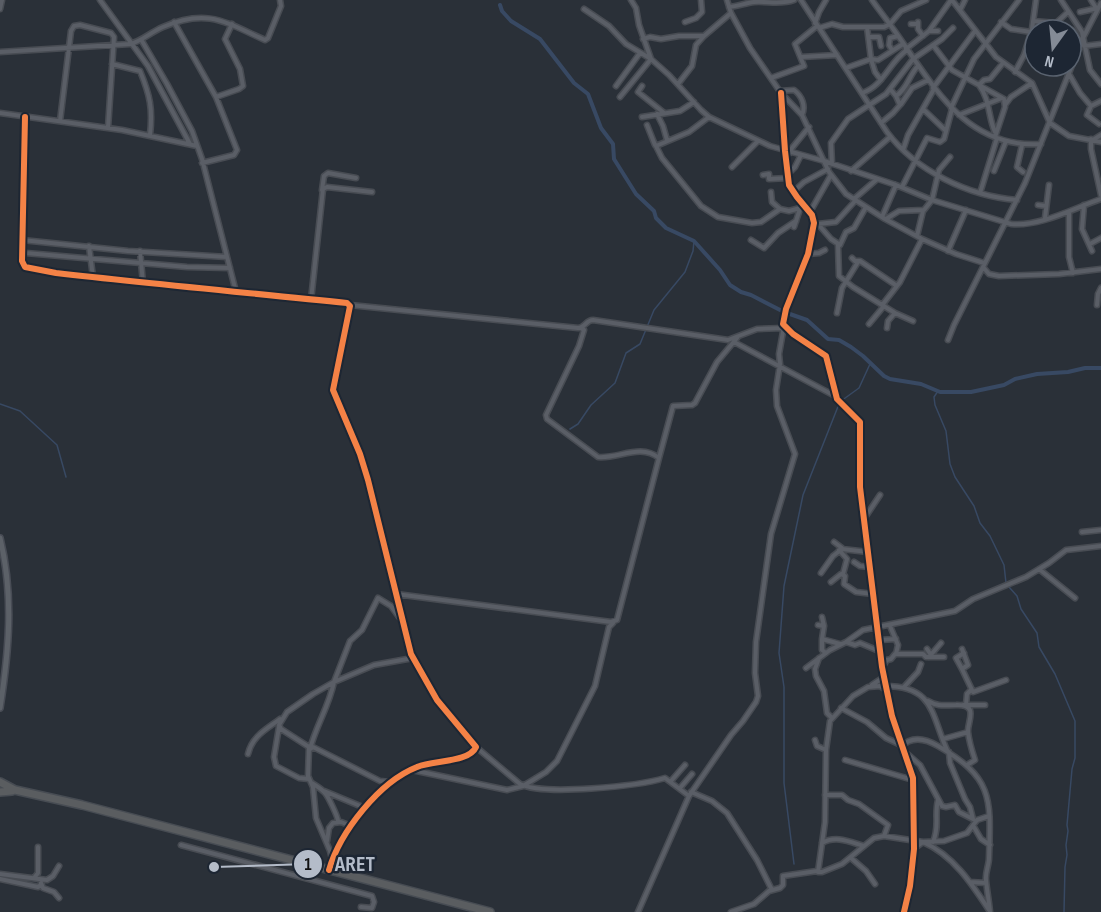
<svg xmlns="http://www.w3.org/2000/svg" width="1101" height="912" font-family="'Sofia Sans Condensed',sans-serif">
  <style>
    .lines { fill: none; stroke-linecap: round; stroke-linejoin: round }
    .stream { stroke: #384963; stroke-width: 1.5 }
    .river { stroke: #384963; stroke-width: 4 }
    .minor-casing { stroke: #484c53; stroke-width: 7 }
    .major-casing { stroke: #484c55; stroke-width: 8 }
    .highway-casing { stroke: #474c53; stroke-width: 10 }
    .minor { stroke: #5a5e66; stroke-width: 4 }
    .major { stroke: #5c6168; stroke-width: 5 }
    .highway { stroke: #5a5d60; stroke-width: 7 }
    .cycleway-casing { stroke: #1d2633; stroke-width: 10 }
    .cycleway { stroke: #f48246; stroke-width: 6 }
    .leader { fill: none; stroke: #b4bcc9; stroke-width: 2 }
    .callout-dot { fill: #b4bcc9; stroke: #1d2633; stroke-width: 2 }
    .mark-label { font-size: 18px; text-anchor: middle; font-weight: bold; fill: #111 }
    .callout-label { font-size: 22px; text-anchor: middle; font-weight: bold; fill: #b4bcc9; stroke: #1d2633; stroke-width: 5; stroke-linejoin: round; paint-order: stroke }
  </style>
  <rect width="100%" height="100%" fill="#2a3038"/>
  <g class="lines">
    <!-- stream -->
    <path class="stream" d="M938,391L934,397L935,405L946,431L950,464L955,477L974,506L980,523L990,536L1004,565L1006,583
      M841,401L859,388L870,364
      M0,404L20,411L57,445L66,477
      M570,429L578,424L591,405L615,383L626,353L640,344L654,310L685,272L693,251L694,241
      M1009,587L1017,596L1021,609L1037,633L1039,647L1055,674L1075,721V758L1072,769L1067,825L1068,831L1066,845L1067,855L1065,867L1064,912
      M794,864L784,783V687L779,653L784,586L803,495L839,404"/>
    <!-- river -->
    <path class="river" d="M500,5L502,11L511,21L540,39L574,83L588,94L601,128L613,144L614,159L636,194L654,211L656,218L666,228L694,241L720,270L730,285L741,292L751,295L784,312
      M787,313L807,320L828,339L839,340L851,347L863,356L884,376L890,379L921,384L940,392H971L1004,385L1015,379L1037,374L1068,372L1085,368H1101"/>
    <!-- minor casing -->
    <g class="minor-casing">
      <path id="minor" d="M100,0L148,66L190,144
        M631,0L636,8L639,25L651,59L669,75L701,110L709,117L770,146L824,161L896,185L932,200L1011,224C1040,227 1074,208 1101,199
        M727,0L731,13L750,48L781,93L802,115L829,172L846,194L885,219L922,239L956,254L984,263
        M801,0L887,132C916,171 968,196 1017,200
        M872,0C879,10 887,20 894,30C932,83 964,149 1041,144
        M952,0L996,57L1032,83L1050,123L1069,136L1101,142
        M1061,0L1082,32L1090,70L1101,84
        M1091,0L1096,8
        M729,7C738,6 746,3 754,2C768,1 781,5 794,0
        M0,9L2,0
        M584,9L609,26L626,44L651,59L620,97
        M960,10L965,0
        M1080,12L1098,8
        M1033,21L1056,23L1068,12
        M174,22L216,97L237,150L234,155L202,163
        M685,22L696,18L702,12L701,0
        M918,22V29L923,36
        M1001,22L1011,29L1031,32
        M815,23L819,12L826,0
        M1056,23L1072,30L1081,41
        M911,24H917
        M819,28L832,24L843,27H884L890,24L901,11L926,0
        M930,31H938
        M869,37H879L881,46
        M643,39L650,37L661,39L679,36H704L731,13
        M142,41L167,84L192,131L202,159L236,292
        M933,45L952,70L1004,99L1005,107L995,137
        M1084,46L1101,44
        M906,49L929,31L951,0
        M892,50L889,45L890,38L898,36
        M0,52L130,44C142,41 151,32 163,27C207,8 225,22 265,40L268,38L281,6L280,0
        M801,57L837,55
        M112,64L140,71C150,95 153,109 150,135
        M846,68L871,59L867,27
        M1015,72L1024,55L1032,29L1036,0
        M1069,74L1080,93L1091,106L1101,101
        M771,78L804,66L795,44L817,26
        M881,80L875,72L871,59L878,60L903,44
        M678,84L692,66L696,45L704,36
        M616,86L640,53
        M642,86L638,92L663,112
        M933,88L975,31
        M780,91L794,90C802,96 806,106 802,115
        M781,93L785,151L789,185L797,197L812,215L814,223L808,254L786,309L783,324L793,334L826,356L837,399L860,422V487L882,667L892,716L913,778L914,849L910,886L904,912
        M862,93C884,86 889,62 907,50
        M896,96C908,88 909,75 918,66
        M216,97L239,89L243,86L240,69L225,39L232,24
        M901,104L912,88L928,80
        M1005,105L1011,97L1032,83
        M1091,106L1087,115L1099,124
        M951,108L974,59L1019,0
        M924,110L945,130
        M0,113L122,130L197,146
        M657,114L663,126L667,140
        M959,115L1002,98
        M25,117L22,261L25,267L56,273C153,284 250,293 347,303L350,306L333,390L360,454L368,480L411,654L437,700L476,747C469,763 432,760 417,767C380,782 340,831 329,870
        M642,117L680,111L694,102
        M709,117L689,132L656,146L662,158L701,206L718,217L752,223L761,222L780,209L789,211L804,207
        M60,121L71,31L74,26L80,25L111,33L114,37L108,128
        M881,123L893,113L900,105L896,96L891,90
        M647,125L655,145
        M995,132C988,117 990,99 979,85L984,80L990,79L1003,63
        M1091,139V149L1101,195
        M1093,140L1101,135
        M1022,145L1017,167L1023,172
        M903,150L908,135L934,89
        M790,153L792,148L809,127
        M832,164L831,143L848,119L886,94L913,59L942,39L953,28
        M732,167L758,141
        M851,171L890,137
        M994,171L1006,141
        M788,174L795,167L801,155
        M763,175L769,174V179L788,178
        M902,187L927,138L940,142L944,139L952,109
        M322,190L324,176L328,173L356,178
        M771,192L772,202L780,209
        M793,192L804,182L828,169
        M980,193L997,138
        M854,199L876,180
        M1038,205L1046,206
        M1084,205L1082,229L1092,251
        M810,212L831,175
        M1069,212V257L1073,273
        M882,217L896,185
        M1045,218L1049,185
        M886,219L899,211L924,210L932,200L939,170L950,157
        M818,224L831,239L840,245L846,232L854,228L866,207
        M818,224L836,222L856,200
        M794,227L800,209
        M917,236L923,211
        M22,240L128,251L227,257
        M751,240L764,248L778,233L796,221
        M1090,244L1101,238
        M838,245L839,276L853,287L895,313L913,321
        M89,246L93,277
        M23,251L26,253L187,267L230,268
        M140,251L143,283
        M948,251L966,210
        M808,254L819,253L825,250
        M852,258L855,261H860L897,286
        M983,267L989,274L999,276L1059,274L1101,269
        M311,300L323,189L327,187L372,192
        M883,304L900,282L922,239
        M350,305L578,328C585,328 586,320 593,320L728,340L757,329L784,328
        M1097,305L1098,294L1101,288
        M837,313L842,288L858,262
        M869,324L884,306
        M887,328L888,321L895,313
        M948,340L954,325L1025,183L1083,38L1101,3
        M734,342L835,396
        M659,458L673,406L692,405L695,403L717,362L737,338
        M864,519L880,495
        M1082,532L1101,530
        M834,542L842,548
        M839,550L847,559L843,574
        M854,562L860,566L869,567
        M1039,569L1075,598
        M821,573L833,556L842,549L868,552
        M831,582L841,574L845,576L844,584L856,592L873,594
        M396,594L611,622L617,620L659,458C640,443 619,459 598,457L547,419L546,415L579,346L584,330L581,328
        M822,617L824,626
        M818,625L824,626L822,639L840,644
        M890,626L898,645L896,654
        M822,639V650L826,653
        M879,640L896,639
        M846,642L855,645L860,643L879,651
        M927,649L931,655
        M962,649L968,665L962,669L973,692L1006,680
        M929,657L941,643
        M819,658L815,669L816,676L824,691L827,713L832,718
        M883,666L887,660L891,659L895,654H923L926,657H944
        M806,668L830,650L846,642L863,630L955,611L973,599L1026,577L1049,563L1066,550L1101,546
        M962,669L956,658L964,653
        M872,685L884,677
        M885,686C934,686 931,714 947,750
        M904,687L918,672L921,664
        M886,690L880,686L868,687L853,696L830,721L826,750L825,822L818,872H822L842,864L874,838L884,836L923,842L944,841L967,833L977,820L989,816
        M928,701C938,707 945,705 956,705C980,704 967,722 968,732C969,741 972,751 975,760L967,765
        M963,705H985
        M966,705L967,694L971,690
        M841,708L867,722L886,738L901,745
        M279,727L274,757L276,766L299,778L309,779
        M943,739L968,732
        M815,740L817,746L826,750
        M476,747L520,784C544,796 638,786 665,778L689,796
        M901,747C912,735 926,739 938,746C993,778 991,797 989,858C989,865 985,873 986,880C987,891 989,901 990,912
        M903,750L920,765L942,806L946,807L955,805L959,812L973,819
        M949,752L950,763L965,799L970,807L973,819
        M248,754C252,736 267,729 280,719
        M845,760L913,780
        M412,770L507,790L523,786L546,772L557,761L595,686L609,627L613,623
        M671,781L685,765
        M390,782L380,781L313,747L310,749C316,726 329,706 334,682L374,665L413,658
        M312,783C316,786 322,789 325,793C328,796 338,817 338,821
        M680,788L692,774
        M324,791L365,808
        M691,792L712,801L727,813L757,860L772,890
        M825,795H842L848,800L859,804L888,825L884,836
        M974,827L981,839L990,845
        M327,841L329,828L333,823L341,822L351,826
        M933,842C940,826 934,816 938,800
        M822,843C836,835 850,842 864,846
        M181,845L372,896L374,902L372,908L361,907
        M915,848L923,842C953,855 972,884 989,910
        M851,858L866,871L875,884
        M332,859L330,851L316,818L313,787L308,776L309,747L281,729L279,725L287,712L313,694L334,682L350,641L362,630L378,598L391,606L399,617
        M0,874L47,880L53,876L59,866
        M34,878L38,873V847
        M0,879L38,887L41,885
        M970,882L986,883
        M41,883L43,888L54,892L59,898
        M638,912L689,796L731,735L743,721L756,702L758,696L755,673L756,642L771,534L795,454L777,406L776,390L780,364L779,354L784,326
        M731,912L754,904L769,891L780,888L783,885V876L817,871"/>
    </g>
    <!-- major casing -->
    <g class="major-casing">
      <path id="major" d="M0,538C14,595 9,651 0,708"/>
    </g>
    <!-- highway casing -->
    <g class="highway-casing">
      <path id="highway" d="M0,782L15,790L82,805L490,912
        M0,792L12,791"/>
    </g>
    <!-- minor -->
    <use href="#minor" class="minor"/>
    <!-- major -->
    <use href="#major" class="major"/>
    <!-- highway -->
    <use href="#highway" class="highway"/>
    <!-- cycleway casing -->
    <g class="cycleway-casing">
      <path id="cycleway" d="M781,93L785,151L789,185L797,197L812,215L814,223L808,254L786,309L783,324L793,334L826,356L837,399L860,422V487L882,667L892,716L913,778L914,849L910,886L904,912
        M25,117L22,261L25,267L56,273C153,284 250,293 347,303L350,306L333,390L360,454L368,480L411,654L437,700L476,747C469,763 432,760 417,767C379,782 340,832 329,870"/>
    </g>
    <!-- cycleway -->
    <use href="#cycleway" class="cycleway"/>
  </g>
  <!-- callouts -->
  <path class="leader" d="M214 867L308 864"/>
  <g class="callout-dot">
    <circle cx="214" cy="867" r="6"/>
    <circle cx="308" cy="864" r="15"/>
  </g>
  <g class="mark-label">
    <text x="308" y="870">1</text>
  </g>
  <g class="callout-label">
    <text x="355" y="871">ARET</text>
  </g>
  <!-- north arrow -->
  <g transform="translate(1053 48) rotate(195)"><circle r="28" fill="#1d2633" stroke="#59626f" stroke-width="1.5"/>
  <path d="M0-4.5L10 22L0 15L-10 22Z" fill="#848b96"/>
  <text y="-9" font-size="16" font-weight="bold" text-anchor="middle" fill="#b4bcc9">N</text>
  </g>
</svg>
